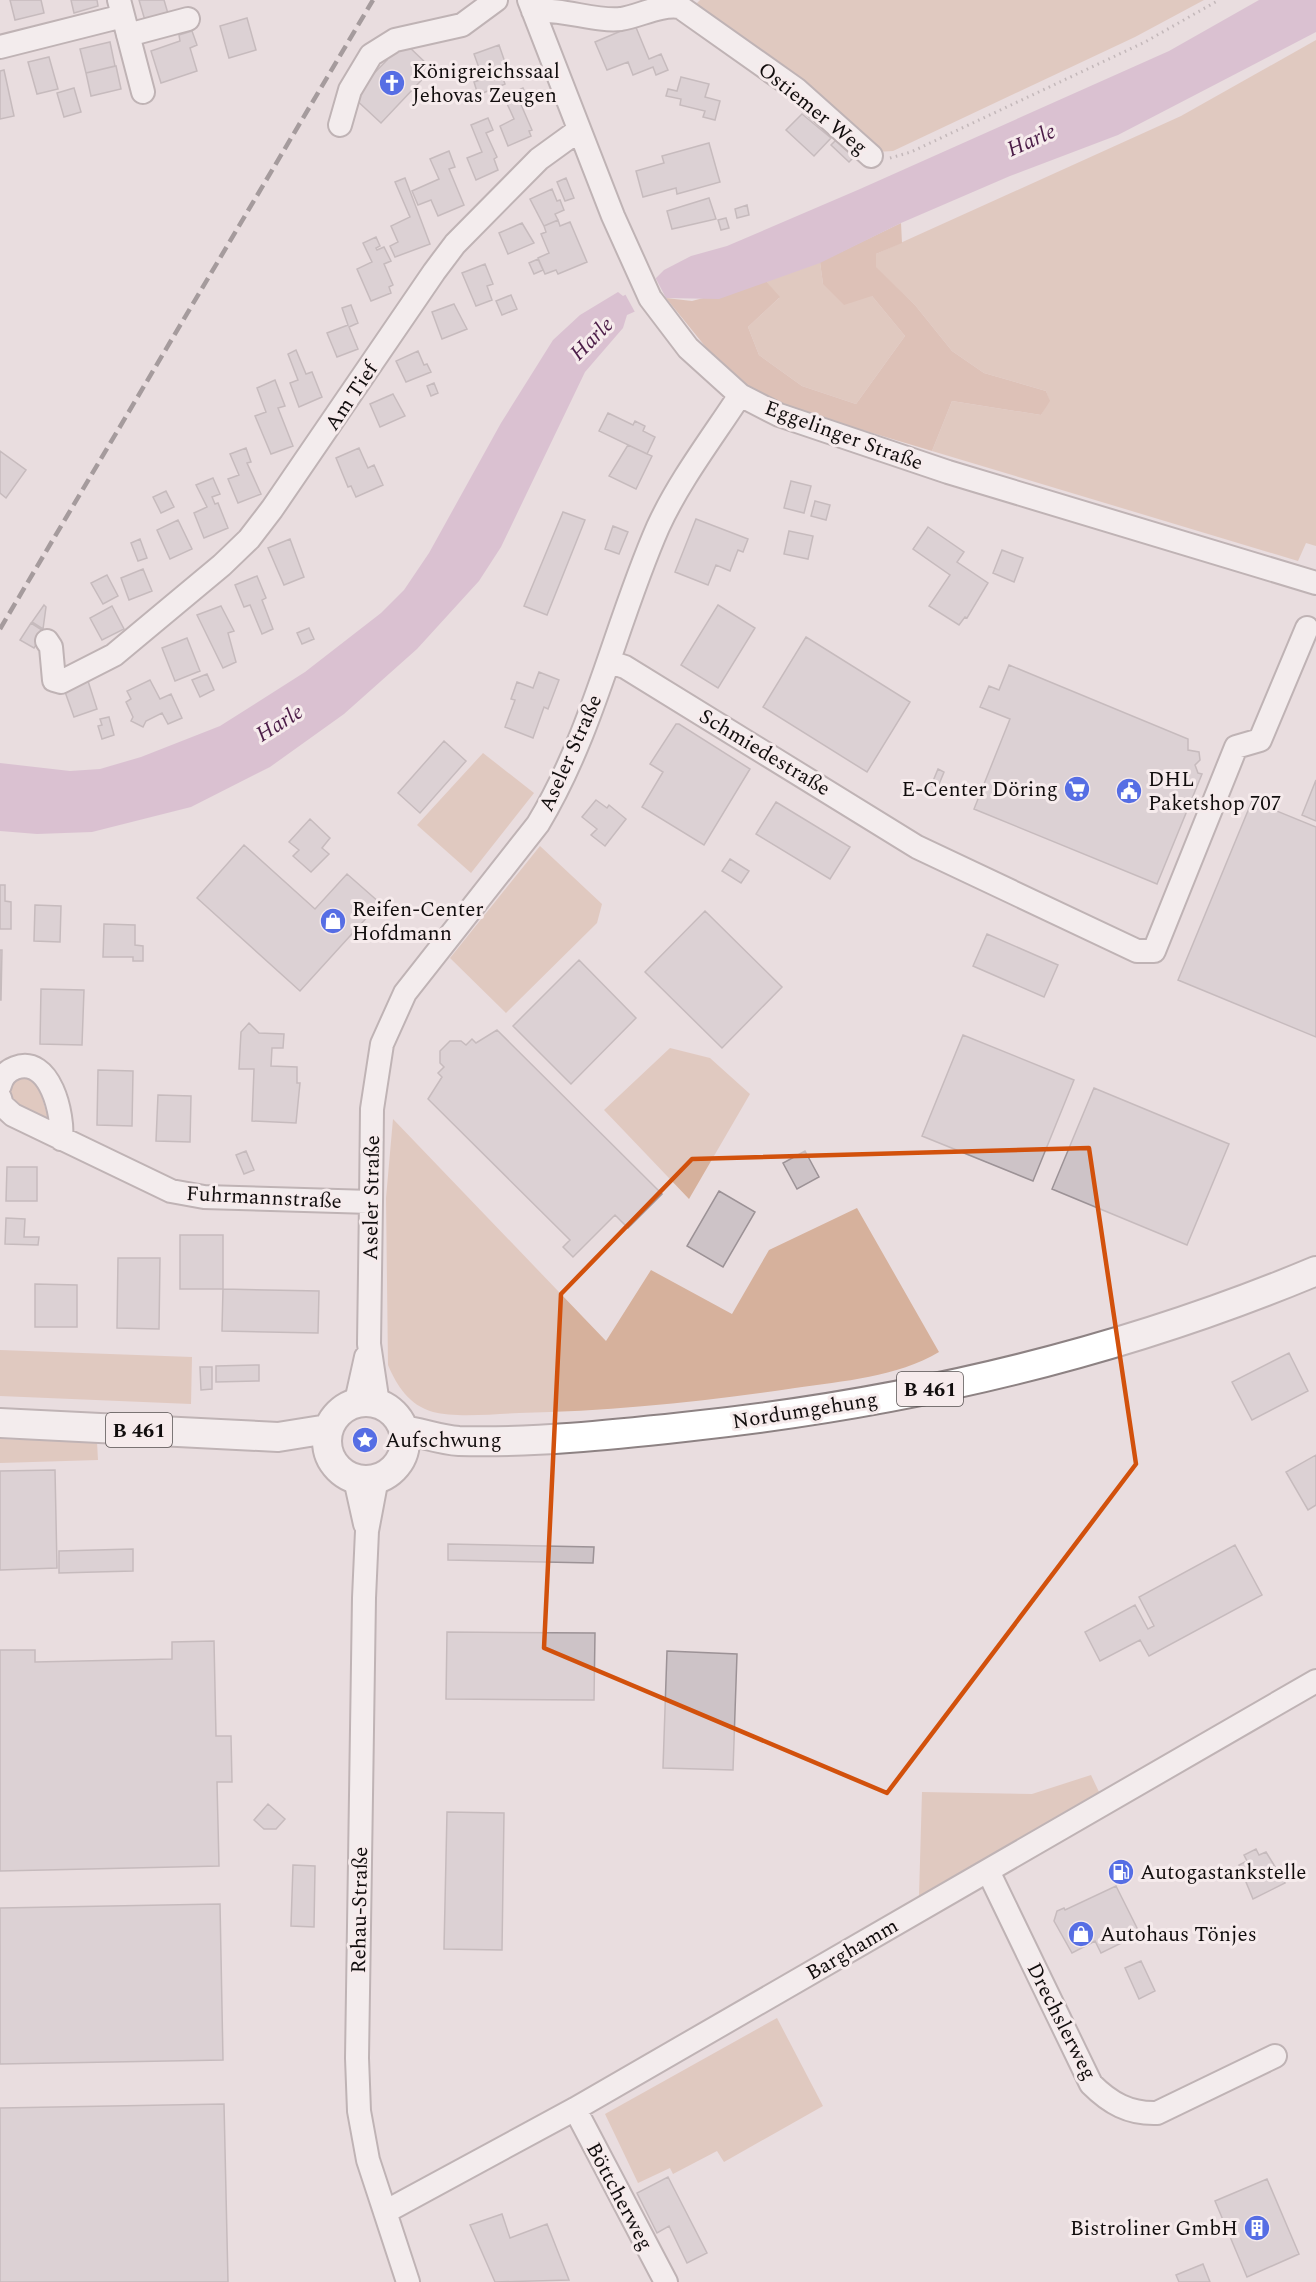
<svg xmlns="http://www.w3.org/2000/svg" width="1316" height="2282" font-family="Spectral,serif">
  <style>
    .green { fill: #d6b19c }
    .forest { fill: #cea188 }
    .water { fill: #c7a1c2 }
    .pier { fill: #e9dddf }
    .building { fill: #cdc3c7; stroke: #9c9296; stroke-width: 1.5 }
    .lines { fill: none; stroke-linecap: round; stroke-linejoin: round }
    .minor-casing { stroke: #8d8283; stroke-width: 26 }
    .major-casing { stroke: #8d8283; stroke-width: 32 }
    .path { stroke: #958c8e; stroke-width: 3; stroke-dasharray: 1.5 4.5; stroke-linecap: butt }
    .minor { stroke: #fff; stroke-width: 22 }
    .major { stroke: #fff; stroke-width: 28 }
    .rail { stroke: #534d4e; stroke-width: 4.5; stroke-dasharray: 12 6; stroke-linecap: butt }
    .marked { fill: none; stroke: #d2510c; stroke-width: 4.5; stroke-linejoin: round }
    .labels { text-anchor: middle; stroke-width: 6; stroke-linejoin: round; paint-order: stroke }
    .shield { fill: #f6ebec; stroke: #565050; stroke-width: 1.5 }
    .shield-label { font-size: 20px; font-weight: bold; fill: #110d0d }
    .poi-label { font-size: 21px; fill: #110d0d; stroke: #f6ebec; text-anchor: start }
    .street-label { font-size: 21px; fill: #110d0d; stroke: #f6ebec }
    .water-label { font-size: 22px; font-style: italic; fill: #4b1c47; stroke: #f6ebec }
  </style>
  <rect width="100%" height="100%" fill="#e9dddf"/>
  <!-- green -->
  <path class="green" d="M700,0H1204L1135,37L893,151L876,152L695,5Z
    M1316,40V546L1306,543L1298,561L932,451L952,401L1041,415L1049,400L1046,391L984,373L952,351L915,305L875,267L876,254L1181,116Z
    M820,262L823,284L872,296L905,336L856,404L802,386L759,355L748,327L779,298L766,281Z
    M483,753L534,793L471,873L417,825Z
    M540,846L602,904L597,923L506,1013L450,958Z
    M670,1048L710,1058L750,1094L689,1199L604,1110Z
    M20,1076L30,1077L39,1088L50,1124L15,1107L8,1097L9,1085Z
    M393,1119L606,1341L651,1270L732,1314L769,1250L857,1208L939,1352C897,1377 843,1381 795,1388C703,1402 612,1411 519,1413C494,1414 456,1418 433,1412C409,1405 397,1386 388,1365L386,1198Z
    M0,1350L192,1357L191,1404L0,1396Z
    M0,1439L97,1442L98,1460L0,1463Z
    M1091,1775L1099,1792L919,1896L922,1792L1032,1794Z
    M777,2018L823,2106L724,2162L717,2151L673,2174L670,2168L638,2183L605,2114Z"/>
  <!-- forest -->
  <path class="forest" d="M901,223L902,243L876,254V267L915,305L952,351L984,373L1046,391L1050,401L1041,415L952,401L932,451L796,410L730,377L666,298L692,301L766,281L780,297L748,327L759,355L802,386L856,404L905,336L872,296L844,305L823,284L820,262Z"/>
  <!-- water -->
  <path class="water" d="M1259,0H1316V32L1118,135L1010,176L901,223L820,263L719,299L666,298L627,315L623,328L585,372L501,547L479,581L417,649L344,714L270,767L191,807L92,832L37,834L0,831V763L70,771L100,769L141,757L220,726L305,672L381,613L404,590L429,553L501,423L553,340L580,315L618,292L623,296L655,279L664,270L691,256L727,246L860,189L1169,51Z"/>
  <!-- pier -->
  <path class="pier" d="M654,275L668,302L636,314L624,292Z"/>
  <!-- building -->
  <path class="building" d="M10,0H41L44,13L15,20Z
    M71,0H97L98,6L74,13Z
    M139,0H164L169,17L146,24Z
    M247,18L256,50L229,58L220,26Z
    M635,25L649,59L661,54L668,70L656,75L653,67L633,75L628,62L607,70L595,42Z
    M192,31L197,45L190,48L197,71L161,83L151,51L180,41L179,35Z
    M110,42L115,66L86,73L80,49Z
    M404,42L432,69L381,123L352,96L387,60L384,57Z
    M499,45L508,71L501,73L505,84L478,95L474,82L483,79L474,54Z
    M49,57L58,89L37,94L28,62Z
    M116,66L121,89L91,96L86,73Z
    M4,70L14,116L0,119V71Z
    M681,77L709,84L705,97L720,101L715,120L703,117L705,111L680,105L681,99L666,96L668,89L677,91Z
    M74,88L81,112L64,117L57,93Z
    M523,88L527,97L519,100L532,130L529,131L531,136L508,146L500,126L514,119L504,97Z
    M802,114L831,138L814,156L786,130Z
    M488,118L493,130L486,133L497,157L494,159L498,170L476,180L467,158L482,152L471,125Z
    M840,136L858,153L849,162L831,145Z
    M709,143L720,182L677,194L676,188L643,197L636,171L664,163L662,156Z
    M449,151L455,167L449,169L464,205L438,216L431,200L418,205L412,191L439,179L430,159Z
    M405,178L430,244L395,257L390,246L398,242L391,226L410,217L395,182Z
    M566,178L574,198L565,201L557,182Z
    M552,189L557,201L560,200L564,210L555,214L558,220L544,226L530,199Z
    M709,198L716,219L672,229L667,211Z
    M747,205L749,215L737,218L735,209Z
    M726,218L729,228L721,230L718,220Z
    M558,220L560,226L570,222L587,262L558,274L556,270L545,274L538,258L549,253L541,234L546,232L544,226Z
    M522,223L534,243L508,254L499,233Z
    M376,237L380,246L376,248L377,250L384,247L391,261L384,264L393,285L389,287L391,293L371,301L357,269L372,262L363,243Z
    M538,259L543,270L534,274L529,263Z
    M485,264L493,284L487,286L492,300L476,306L462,273Z
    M511,295L517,309L502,315L496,301Z
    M454,304L467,329L442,339L432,312Z
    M351,305L358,323L349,327L358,349L337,357L327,333L348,325L342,308Z
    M296,350L306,374L312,372L322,397L299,407L290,383L298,380L288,354Z
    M418,351L424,365L427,364L431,372L406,382L396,361Z
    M275,380L285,406L278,408L293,446L271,454L255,416L266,412L257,388Z
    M434,383L438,393L431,396L427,386Z
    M393,394L405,416L380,427L370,404Z
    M608,413L633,425L635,421L645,426L643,431L655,437L647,454L599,431Z
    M628,445L652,456L636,489L609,476Z
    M246,448L251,462L247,463L261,494L238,503L228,479L239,475L230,454Z
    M359,448L368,468L374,465L383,485L356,497L351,486L348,487L336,458Z
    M0,451L26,470L6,498L0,493Z
    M213,478L220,494L212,497L215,504L218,503L228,528L204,538L194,513L207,507L196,485Z
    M791,481L811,486L804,513L784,508Z
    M166,491L174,507L161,513L153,497Z
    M815,501L830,505L826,520L811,516Z
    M563,512L585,520L547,615L524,606Z
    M696,519L748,539L743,552L738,550L730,571L716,565L708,585L675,572Z
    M178,520L192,549L170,559L157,530Z
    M613,526L628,532L619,554L605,549Z
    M928,527L964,552L957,562L988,583L967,618L965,617L959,625L929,606L950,575L913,549Z
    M789,531L813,536L808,559L784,554Z
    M140,539L147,558L138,561L131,543Z
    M290,539L304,577L284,585L268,548Z
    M1002,550L1023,558L1014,582L993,573Z
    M143,569L152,591L129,600L121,578Z
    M107,575L118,596L103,604L91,583Z
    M257,576L266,598L262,600L273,629L262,634L250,605L244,607L235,585Z
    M44,605L46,607L43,629L32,622Z
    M718,605L755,628L718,688L681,665Z
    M112,606L124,629L102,640L90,618Z
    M221,606L234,631L228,633L236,662L223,668L197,615Z
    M31,623L45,632L34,648L20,640Z
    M309,628L314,639L302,644L297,633Z
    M806,637L910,702L867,772L763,707Z
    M187,638L200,671L175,681L162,648Z
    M1009,665L1188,739V750L1199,752L1200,760L1195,765L1198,773L1202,774L1157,884L974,809L1010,719L980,707L989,686L999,690Z
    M539,672L559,680L548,709L544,707L533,738L505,727L515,700L511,699L517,682L533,688Z
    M207,674L214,690L200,697L192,680Z
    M150,680L160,699L171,694L182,718L168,724L162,713L146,721L143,727L131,721L133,717L126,702L131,699L127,691Z
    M88,681L97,709L74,717L64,689Z
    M109,717L114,735L102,739L98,726L102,725L100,719Z
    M676,724H679L750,769L704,845L642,807L663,772L650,764Z
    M444,741L466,761L420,813L398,793Z
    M938,769L944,772L937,789L931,786Z
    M1316,780V821L1302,815Z
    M596,800L607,808L609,805L626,819L605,846L591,835L597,829L582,817Z
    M1252,801L1316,827V1037L1178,980Z
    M776,802L850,847L830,879L756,834Z
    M310,819L330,838L322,848L329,854L311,872L293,856L299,850L289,842Z
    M244,845L315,909L347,874L380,903L300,991L197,898Z
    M730,859L749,871L741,883L722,871Z
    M0,885H5V901L11,902V929H0Z
    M35,905L61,906L60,942L34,941Z
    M705,911L782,987L722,1048L645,972Z
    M104,924L135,925V945L143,946V961H133V957H103Z
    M987,934L1058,965L1044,997L973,966Z
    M0,950H2L1,1000H0Z
    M579,960L636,1018L571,1084L513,1026Z
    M41,989L84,990L82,1045L40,1044Z
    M249,1023L259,1033L284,1034L283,1048H272L271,1066L297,1067V1083H300L296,1123L252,1121L254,1069H239L241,1032Z
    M497,1030L662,1194L628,1228L615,1215L573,1257L563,1247L570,1240L428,1099L442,1077L438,1073L444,1067L440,1063V1051L450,1041H461L466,1045L472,1039L476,1043Z
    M963,1035L1074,1080L1033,1181L922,1136Z
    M98,1070L133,1071L132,1126L97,1125Z
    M1094,1088L1229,1144L1187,1245L1052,1189Z
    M158,1095L191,1096L190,1142L156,1141Z
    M246,1151L254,1170L244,1174L236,1155Z
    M805,1151L819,1177L797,1189L783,1163Z
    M7,1167H37V1201H6Z
    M719,1191L755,1212L723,1267L687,1246Z
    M6,1218L25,1219L24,1237H39L38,1245L5,1244Z
    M180,1235H223V1289H180Z
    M118,1258H160L159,1329L117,1328Z
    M35,1284L77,1285V1327H35Z
    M223,1289L319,1291L318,1333L222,1331Z
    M1289,1353L1308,1391L1252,1420L1232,1382Z
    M259,1365V1381L216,1382V1366Z
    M200,1367H212V1389L201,1390Z
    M1316,1455V1505L1308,1510L1286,1472Z
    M55,1470L57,1568L0,1570V1471Z
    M448,1544L594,1547L593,1563L448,1560Z
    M1235,1545L1262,1595L1149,1656L1140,1640L1100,1661L1085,1632L1135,1605L1148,1629L1154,1626L1139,1597Z
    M133,1549V1571L59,1573V1551Z
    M447,1632L595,1633L594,1700L446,1699Z
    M214,1641L216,1736H231L232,1782H217L219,1866L0,1871V1650H35V1662L172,1659V1642Z
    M667,1651L737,1654L733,1770L663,1768Z
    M268,1804L285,1819L276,1829H264L254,1820Z
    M447,1812L504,1813L502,1950L444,1949Z
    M1256,1849L1259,1855L1266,1852L1285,1883L1253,1899L1239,1865L1247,1861L1244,1855Z
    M293,1865L315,1866L314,1927L291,1926Z
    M1116,1886L1140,1934L1101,1953L1095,1941L1072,1953L1054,1921L1057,1911L1064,1908L1065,1910Z
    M220,1904L223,2060L0,2064V1908Z
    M1141,1961L1155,1991L1139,1999L1125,1968Z
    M224,2104L228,2282H0V2108Z
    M668,2177L707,2253L687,2263L669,2226L657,2233L637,2193Z
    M1267,2179L1299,2254L1247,2277L1215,2201Z
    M502,2214L510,2238L547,2224L569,2280L495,2282L470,2225Z
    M1203,2264L1210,2282H1179L1176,2275Z"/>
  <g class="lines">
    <!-- minor casing -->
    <g class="minor-casing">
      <path id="minor" d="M119,0L143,92
        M529,0L613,216L650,298L688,348L740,395L779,415L948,472L1316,583
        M533,11C563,8 595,22 621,19C640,16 660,4 680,7L796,89L871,156
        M128,35L188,19
        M0,47L123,16
        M340,125L350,90L371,55L395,40L462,25L496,0
        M47,641L51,647L54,680L61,682L114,655L222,565L249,539L272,509L434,272L455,244L539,159L579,130
        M610,662L625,667L917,847L1137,951H1154L1236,747L1260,740L1307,628
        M0,1085C2,1077 7,1071 15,1068C50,1054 64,1116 61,1139
        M0,1098L2,1105L13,1115L171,1191L204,1197L371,1202
        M356,1402L366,1357
        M378,1404L369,1344L371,1202L372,1109L382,1044L405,993L538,824C594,731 615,625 658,527C679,481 712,438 740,395
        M377,1478L367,1531L364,1598L357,2058L359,2111L368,2160L408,2282
        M355,1479L365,1524
        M988,1871L1091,2084C1110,2103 1129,2114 1157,2113L1275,2056
        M575,2109L666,2282
        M385,2212L575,2109L1316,1681"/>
    </g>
    <!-- major casing -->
    <g class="major-casing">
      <path id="major" d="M327 1441a39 39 0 1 1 78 0a39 39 0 1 1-78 0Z
        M0,1423L278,1437L328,1429
        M404,1430C422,1433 441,1440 459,1441C534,1443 610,1435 684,1427C903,1404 1113,1356 1316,1271"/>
    </g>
    <!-- path -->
    <path class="path" d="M890,158L911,152L1145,42L1219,0"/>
    <!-- minor -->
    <use href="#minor" class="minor"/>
    <!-- major -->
    <use href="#major" class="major"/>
    <!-- rail -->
    <path class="rail" d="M0,629L373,0"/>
  </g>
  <!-- marked area -->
  <path d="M0 0H1316V2282H0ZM1089,1148L1136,1464L887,1793L544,1648L561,1294L692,1159Z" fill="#e9dddf" fill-opacity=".55" fill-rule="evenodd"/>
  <path class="marked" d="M1089,1148L1136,1464L887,1793L544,1648L561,1294L692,1159Z"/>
  <!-- icons -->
  <defs>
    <g id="church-disc" transform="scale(1.35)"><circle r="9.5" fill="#566ee4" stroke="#f6ebec"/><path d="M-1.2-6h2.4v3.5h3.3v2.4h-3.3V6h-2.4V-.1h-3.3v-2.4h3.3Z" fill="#fff"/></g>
    <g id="supermarket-disc" transform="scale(1.35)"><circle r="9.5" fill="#566ee4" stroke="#f6ebec"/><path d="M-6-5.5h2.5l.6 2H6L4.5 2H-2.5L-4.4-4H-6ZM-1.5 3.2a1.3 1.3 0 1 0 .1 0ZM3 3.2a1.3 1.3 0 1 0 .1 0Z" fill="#fff"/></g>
    <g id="civic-disc" transform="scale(1.35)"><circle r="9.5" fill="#566ee4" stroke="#f6ebec"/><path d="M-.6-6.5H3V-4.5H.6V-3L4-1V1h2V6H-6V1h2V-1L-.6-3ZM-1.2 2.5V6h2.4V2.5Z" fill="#fff"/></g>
    <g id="shop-disc" transform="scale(1.35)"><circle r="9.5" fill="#566ee4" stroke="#f6ebec"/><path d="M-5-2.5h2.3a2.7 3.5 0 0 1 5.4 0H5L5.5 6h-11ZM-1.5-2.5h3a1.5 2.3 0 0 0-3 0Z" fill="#fff"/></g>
    <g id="sight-disc" transform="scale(1.35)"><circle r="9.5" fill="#566ee4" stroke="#f6ebec"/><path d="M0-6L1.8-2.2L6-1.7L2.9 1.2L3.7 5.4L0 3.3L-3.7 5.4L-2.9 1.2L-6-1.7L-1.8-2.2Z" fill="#fff"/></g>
    <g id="fuel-disc" transform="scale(1.35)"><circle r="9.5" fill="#566ee4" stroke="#f6ebec"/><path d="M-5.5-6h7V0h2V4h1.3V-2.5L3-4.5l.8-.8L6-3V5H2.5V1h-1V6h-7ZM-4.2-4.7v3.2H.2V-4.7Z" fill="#fff"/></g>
    <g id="building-disc" transform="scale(1.35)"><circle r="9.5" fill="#566ee4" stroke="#f6ebec"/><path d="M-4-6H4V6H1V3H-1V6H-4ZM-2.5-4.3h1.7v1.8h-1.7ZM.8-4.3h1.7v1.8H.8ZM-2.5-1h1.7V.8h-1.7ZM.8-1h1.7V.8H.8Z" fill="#fff"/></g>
  </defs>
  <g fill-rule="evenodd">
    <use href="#church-disc" x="392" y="83"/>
    <use href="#supermarket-disc" x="1077" y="789"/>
    <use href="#civic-disc" x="1129" y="791"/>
    <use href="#shop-disc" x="333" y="921"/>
    <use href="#sight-disc" x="365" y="1440"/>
    <use href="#fuel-disc" x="1121" y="1872"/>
    <use href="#shop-disc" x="1081" y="1934"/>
    <use href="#building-disc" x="1257" y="2228"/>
  </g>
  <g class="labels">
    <!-- shield labels -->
    <g class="shield">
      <rect x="897" y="1372" width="66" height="34" rx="4.5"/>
      <rect x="106" y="1413" width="66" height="34" rx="4.5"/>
    </g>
    <g class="shield-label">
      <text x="930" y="1396">B 461</text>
      <text x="139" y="1437">B 461</text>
    </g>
    <!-- poi labels -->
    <g class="poi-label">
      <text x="412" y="78">Königreichssaal<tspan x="412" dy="24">Jehovas Zeugen</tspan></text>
      <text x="1148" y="786">DHL<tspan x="1148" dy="24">Paketshop 707</tspan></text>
      <text x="1058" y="796" text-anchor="end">E-Center Döring</text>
      <text x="352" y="916">Reifen-Center<tspan x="352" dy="24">Hofdmann</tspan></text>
      <text x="385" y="1447">Aufschwung</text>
      <text x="1140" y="1879">Autogastankstelle</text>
      <text x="1100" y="1941">Autohaus Tönjes</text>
      <text x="1238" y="2235" text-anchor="end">Bistroliner GmbH</text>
    </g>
    <!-- street labels -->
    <g class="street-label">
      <text transform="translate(813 108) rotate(39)" y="7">Ostiemer Weg</text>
      <text transform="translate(351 396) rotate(-56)" y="7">Am Tief</text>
      <text transform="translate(844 435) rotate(20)" y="7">Eggelinger Straße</text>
      <text transform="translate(765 752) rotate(31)" y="7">Schmiedestraße</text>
      <text transform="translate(570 753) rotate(-66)" y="7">Aseler Straße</text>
      <text transform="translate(264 1197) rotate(3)" y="7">Fuhrmannstraße</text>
      <text transform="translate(371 1198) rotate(-89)" y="7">Aseler Straße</text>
      <text transform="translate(805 1410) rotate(-9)" y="7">Nordumgehung</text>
      <text transform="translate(359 1910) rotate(-89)" y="7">Rehau-Straße</text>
      <text transform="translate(852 1949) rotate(-30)" y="7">Barghamm</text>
      <text transform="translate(1062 2021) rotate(63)" y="7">Drechslerweg</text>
      <text transform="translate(620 2196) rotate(62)" y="7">Böttcherweg</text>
    </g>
    <!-- water labels -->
    <g class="water-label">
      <text transform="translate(1031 139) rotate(-24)" y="8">Harle</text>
      <text transform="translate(591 338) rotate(-45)" y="8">Harle</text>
      <text transform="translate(279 722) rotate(-32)" y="8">Harle</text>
    </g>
  </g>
</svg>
